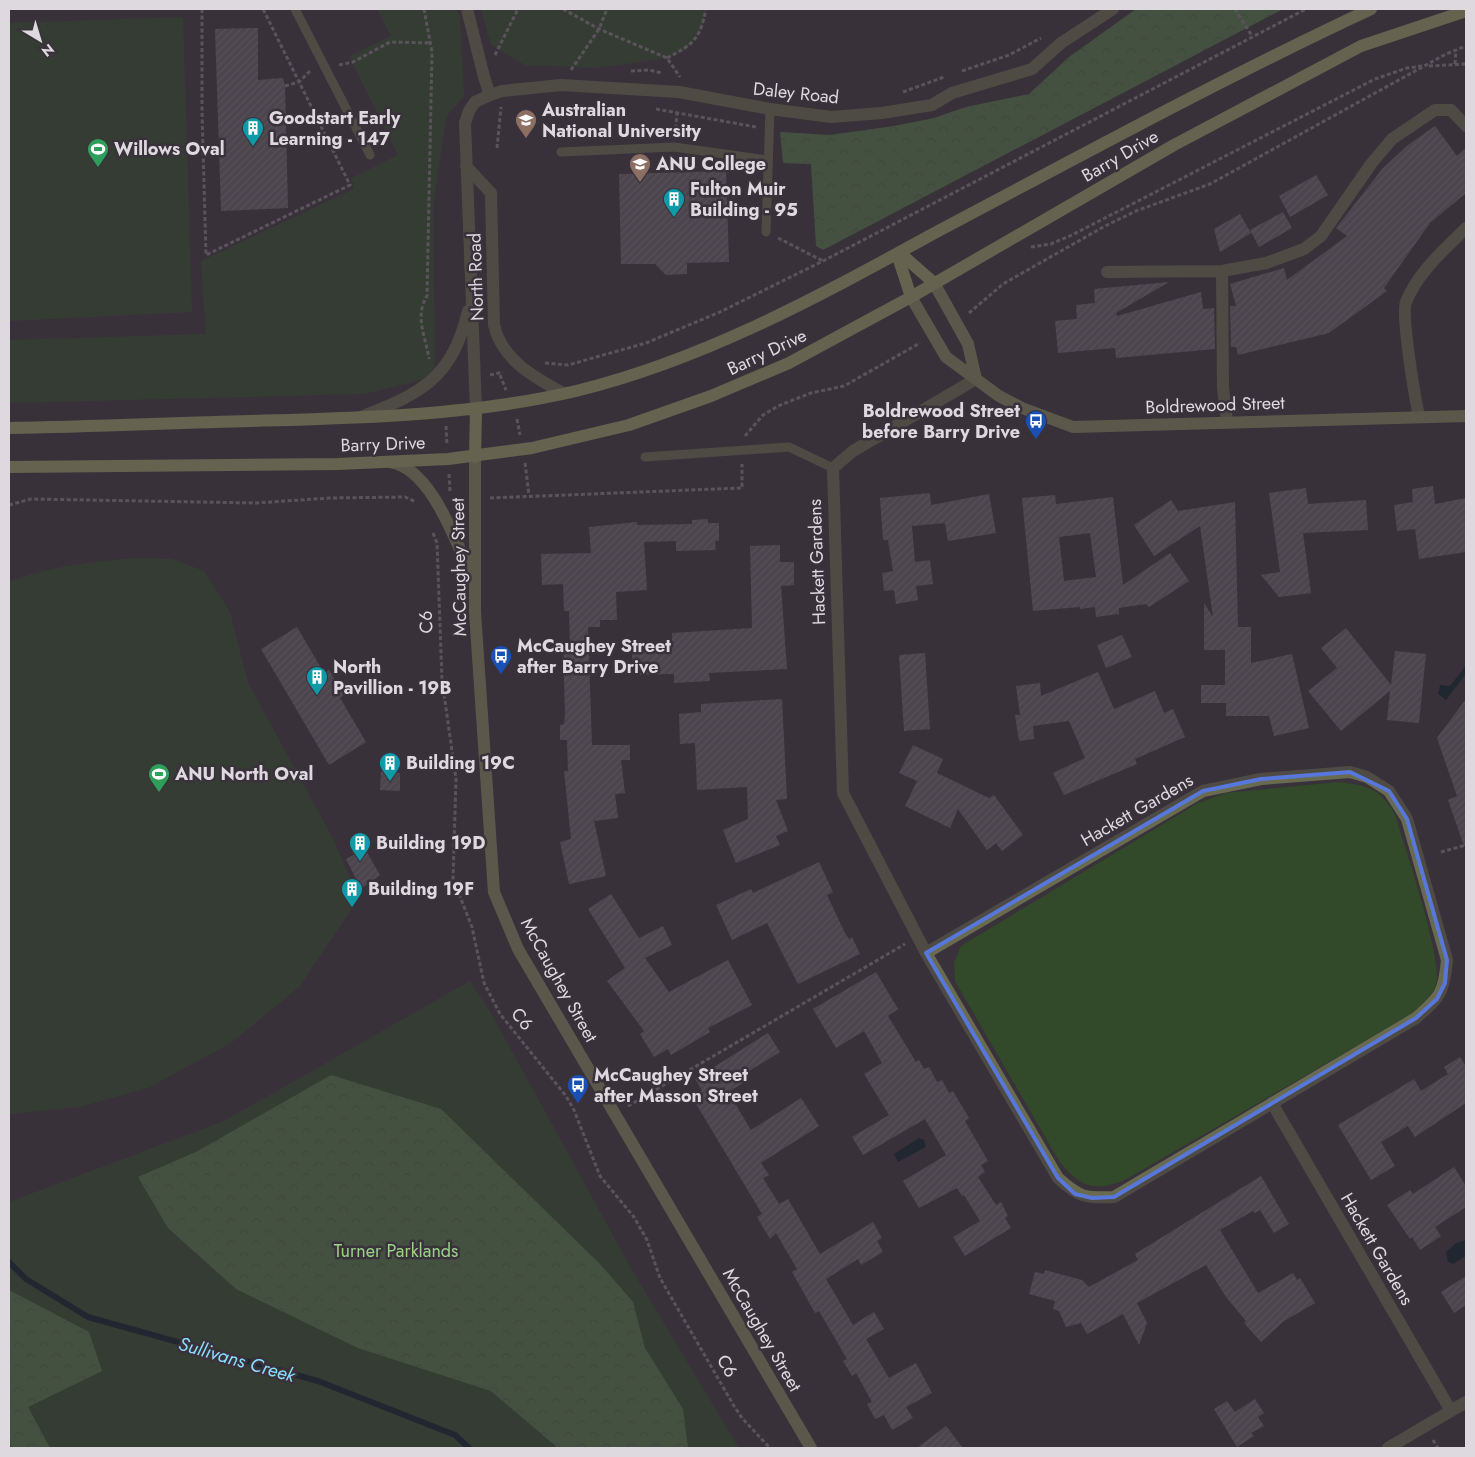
<svg xmlns="http://www.w3.org/2000/svg" width="1475" height="1457" font-family="Jost,sans-serif">
  <style>
    .green { fill: #324a2a }
    .forest { fill: url(#forest-crowns) }
    .water { fill: #051c25 }
    .lines { fill: none; stroke-linecap: round; stroke-linejoin: round }
    .stream { stroke: #051c25; stroke-width: 6 }
    .building { fill: url(#building-hatch); fill-rule: evenodd }
    .path { stroke: #837d84; stroke-width: 3; stroke-dasharray: 4 2.5; stroke-linecap: butt }
    .lane { stroke: #696b51; stroke-width: 9 }
    .street { stroke: #696b51; stroke-width: 12 }
    .secondary { stroke: #86885f; stroke-width: 12 }
    .primary { stroke: #9c9f69; stroke-width: 12 }
    .marked { fill: none; stroke: #5778da; stroke-width: 4; stroke-linejoin: round }
    .labels { text-anchor: middle; stroke-width: 5; stroke-linejoin: round; paint-order: stroke }
    .street-label { font-size: 18px; fill: #ddd9de; stroke: #39323b }
    .poi-label { font-size: 18px; font-weight: bold; fill: #ddd9de; stroke: #39323b; text-anchor: start }
    .park-label { font-size: 18px; fill: #9bd288; stroke: #39323b }
    .water-label { font-size: 19px; font-style: italic; fill: #8bddff; stroke: #39323b }
  </style>
  <defs>
    <pattern id="forest-crowns" width="20" height="18" patternUnits="userSpaceOnUse" patternTransform="scale(1.25)"><rect width="20" height="18" fill="#547947"/><path d="M2 6a3 3 0 1 1 6 0M12 15a3 3 0 1 1 6 0" fill="none" stroke="#4c6045"/></pattern>
    <pattern id="building-hatch" width="6" height="6" patternUnits="userSpaceOnUse" patternTransform="scale(1.25)"><rect width="6" height="6" fill="#655e67"/><path d="M-1 1l2-2M0 6l6-6M5 7l2-2" fill="none" stroke="#7b747c"/></pattern>
  </defs>
  <rect width="100%" height="100%" fill="#39323b"/>
  <!-- green -->
  <path class="green" d="M377,9H456L460,17L464,96L446,117L433,206L435,371L421,380L364,394L9,403V340L206,334L201,261L354,189L352,178L398,155L349,56L391,36Z
    M481,9H706L701,32L685,49L667,58L598,68L525,65L491,45Z
    M183,17L192,312L9,321V23Z
    M138,558L172,559L204,571L230,612L248,683L332,837L359,898L299,987L231,1043L148,1088L80,1107L9,1114V582C50,566 94,561 138,558Z
    M1338,782C1369,786 1378,787 1395,814C1404,846 1443,958 1436,984C1433,996 1420,1005 1412,1014L1123,1181C1092,1192 1079,1186 1059,1161L955,981L954,963L961,946L1198,803L1226,793Z
    M470,981L492,1015L632,1270L739,1448H9V1202L224,1121Z"/>
  <!-- forest -->
  <path class="forest" d="M1136,9H1283L823,250L816,246L811,164L783,163L780,132L830,135L894,126L934,118L966,107L1029,94L1069,57Z
    M331,1075L441,1109L600,1264L633,1302L645,1348L683,1409L688,1448H558L491,1391L358,1348L236,1289L168,1228L138,1177L198,1151Z
    M9,1290L89,1332L102,1371L28,1407L50,1448H16L9,1445Z"/>
  <!-- water -->
  <path class="water" d="M1466,665V674L1446,700L1438,694L1440,685L1450,686Z
    M919,1138L924,1140L926,1147L898,1162L894,1154Z
    M1466,1240V1256L1453,1264L1448,1262L1446,1252L1456,1243Z"/>
  <g class="lines">
    <!-- stream -->
    <path class="stream" d="M9,1262L26,1279L88,1317L318,1381L455,1435L469,1448"/>
  </g>
  <!-- building -->
  <path class="building" d="M258,28V80L283,78L285,86L288,208L221,211L215,29Z
    M1435,126L1457,156L1466,148V193L1430,223L1384,288L1387,291L1329,333L1238,355L1236,347H1231L1230,306H1236L1230,284L1284,268L1287,280L1347,236L1336,228L1383,168L1408,145Z
    M726,171L729,262L687,263V274L666,275L655,264H621L619,174Z
    M1316,175L1328,195L1290,217L1279,196Z
    M1283,212L1292,228L1259,247L1250,230Z
    M1240,214L1251,233L1220,252L1214,229Z
    M1169,282L1116,313L1117,316L1201,292L1203,309L1214,308L1215,349L1116,358L1115,348L1058,353L1055,321L1077,319L1076,305L1095,303L1094,289Z
    M1433,486L1435,504L1466,498V552L1419,559L1415,529L1397,531L1394,505L1413,502L1412,489Z
    M1306,488L1308,504L1366,500L1368,530L1303,533L1311,593L1279,597L1261,575L1280,572L1269,493Z
    M930,493L931,505L989,494L996,533L948,541L945,523L912,526L915,562L930,560L933,584L916,586L918,600L896,604L894,590L884,591L882,573L893,571L888,540H883L880,498Z
    M1055,495L1056,504L1113,497L1123,585L1170,553L1189,581L1149,607L1146,604L1119,608V614L1096,617L1095,607L1080,609V607L1033,611L1022,498ZM1090,533L1096,577L1064,581L1059,537Z
    M1171,500L1178,511L1235,502L1238,627H1251V663L1292,654L1309,728L1274,736L1269,716H1226V703H1201V685H1225V650H1204V603L1213,617L1200,526L1154,556L1134,525Z
    M708,519V523H719V541H715L716,550L676,551V541L644,542L647,590L616,592L617,620H600V627H588L592,745H630V760H621L625,793L615,794L618,818L594,821L606,876L569,884L560,842L571,839L564,771H568L567,740H560V725L564,724L565,714L563,646H570L569,611H564L563,584L542,585L541,554L591,553L589,527L637,522V525L692,524V520Z
    M780,545V562H794V585L781,586L787,669L709,673L710,681L674,683V674L633,675L632,649L672,646V633L752,628L750,546Z
    M297,627L324,673L329,670L344,695L340,698L366,742L329,765L261,649Z
    M1346,628L1391,685L1395,651L1426,654L1419,723L1387,720L1390,691L1341,731L1308,691L1337,668L1321,648Z
    M1122,635L1132,657L1106,668L1097,645Z
    M925,653L930,729L904,731L899,655Z
    M1098,672L1114,709L1155,691L1164,713L1173,709L1185,737L1135,759L1137,764L1064,795L1053,773L1085,758L1069,721L1033,726L1034,739L1019,741L1015,715H1020L1016,686L1040,683L1041,696Z
    M782,699L787,799L776,800L788,831L776,836L780,845L736,863L723,830L748,819L747,787L697,790L695,743L680,744L679,714L701,712V704Z
    M1466,699V845L1464,846L1448,800L1457,796L1437,738Z
    M913,745L943,759L937,773L989,798L994,795L1023,835L1002,851L996,843L987,850L958,809L950,828L905,806L917,781L899,773Z
    M381,772L400,773V791L380,790Z
    M365,849L380,875L361,889L346,859Z
    M819,862L833,892L827,895L845,933L849,939L852,937L860,954L798,984L767,923L732,940L716,905L751,889L753,893Z
    M611,894L639,938L663,926L672,945L645,958L669,992L728,960L752,1005L708,1028L710,1032L671,1055L668,1049L654,1057L640,1034L644,1031L607,981L625,968L588,909Z
    M876,972L898,1009L888,1016L916,1062L919,1060L924,1069L929,1067L937,1082L942,1080L949,1093L953,1091L969,1118L965,1121L988,1161L981,1165L985,1172L978,1177L996,1205L1001,1202L1008,1216L1005,1218L1011,1228L965,1256L953,1237L980,1221L964,1195L962,1196L957,1188L919,1208L903,1181L946,1155L925,1119L863,1155L852,1137L889,1115L864,1074L882,1063L864,1031L836,1048L813,1009Z
    M768,1033L780,1052L741,1076L745,1082L728,1092L751,1130L801,1098L819,1126L761,1163L769,1175L763,1178L779,1204L788,1199L820,1254L873,1222L882,1238L877,1241L883,1252L861,1265L858,1259L826,1279L853,1325L874,1312L884,1329L866,1339L889,1378L916,1363L932,1393L906,1407L913,1418L892,1430L884,1415L875,1419L867,1404L872,1402L856,1373L852,1376L843,1361L847,1359L819,1311L815,1313L792,1272L797,1269L776,1233L770,1239L757,1217L762,1214L692,1097L702,1090L695,1079Z
    M1460,1057L1466,1066V1103L1415,1137L1408,1126L1381,1142L1395,1166L1371,1180L1338,1125L1414,1079L1421,1091L1448,1074L1444,1067Z
    M1454,1167L1466,1186V1207L1435,1227L1441,1236L1420,1250L1412,1237L1410,1239L1387,1205L1410,1190L1413,1194Z
    M1261,1176L1289,1224L1274,1233L1260,1210L1255,1213L1253,1211L1220,1230L1258,1293L1293,1273L1297,1280L1300,1278L1315,1303L1284,1321L1261,1342L1244,1323L1246,1321L1226,1297L1206,1265L1137,1303L1147,1323L1139,1345L1123,1314L1087,1334L1081,1323L1066,1327L1059,1311L1053,1309L1055,1301L1029,1294L1035,1272L1044,1274L1045,1270L1082,1280L1089,1287L1138,1260L1135,1254Z
    M1466,1276V1305L1454,1313L1441,1292Z
    M1255,1399L1264,1413L1258,1417L1264,1426L1251,1433L1254,1436L1237,1447L1214,1409L1227,1401L1235,1412Z
    M946,1426L963,1448H917Z"/>
  <g class="lines">
    <!-- path -->
    <path class="path" d="M202,9V111L206,255L350,185L263,9
      M424,9L432,52L427,296C414,317 426,337 429,359
      M563,9L599,29L667,58L680,77
      M1235,9L1252,36
      M495,55L518,9
      M667,58C694,44 700,39 706,9
      M1455,64L1456,50
      M339,65L353,62L390,42L431,43
      M1429,66L1466,64
      M571,70L599,29L607,9
      M631,71L649,70L662,73
      M962,71L1009,55L1041,38
      M285,86L299,82L311,70
      M903,92L944,77
      M656,109L756,127
      M675,135L677,113
      M497,148L501,107
      M671,173L673,161
      M778,238L823,261
      M1031,247L1051,244L1072,235L1375,79L1407,68L1423,66
      M969,313L1003,284L1105,226L1136,211L1210,184L1446,54L1466,46
      M545,363L568,365L646,343L720,312L823,261L1306,9
      M490,375L503,372
      M500,375L506,390
      M517,419L520,435
      M446,426L447,445
      M745,436L763,415L778,406L811,393L844,386L920,343
      M525,463L529,495
      M449,474L450,492
      M490,498L742,488V464
      M9,505L31,499L256,503L330,498L405,497L416,502
      M433,533L437,543L442,680L456,779L453,879L472,927L484,983L500,1014L566,1096L574,1110L600,1176L634,1217L647,1240L660,1278L734,1406L742,1418L770,1448
      M1441,852L1466,845
      M628,1106L905,944
      M1433,1440L1438,1448"/>
    <!-- lane -->
    <path class="lane" d="M295,9L370,155
      M561,152L674,147L767,160
      M766,232L770,109
      M645,457L789,447L833,468"/>
    <!-- street -->
    <path class="street" d="M467,9L484,77L490,95
      M466,166L491,193L494,325C502,360 534,377 563,393
      M1222,271L1223,388L1227,422
      M1107,272L1222,271L1266,263L1304,249L1321,236L1371,164L1392,139L1435,110H1451L1466,126
      M476,410L465,123L469,111L475,102L490,95L502,91L561,85L679,92L770,109L831,117L882,113L932,105L952,93L1032,69L1061,43L1113,9
      M363,416C422,393 452,378 468,311
      M1419,416C1415,398 1401,315 1406,302C1418,272 1444,250 1466,228
      M926,953L1203,791L1261,779L1350,772L1367,777L1389,791L1407,819L1447,960C1444,993 1440,997 1416,1018L1114,1197C1085,1198 1080,1198 1058,1178L926,953L843,793L833,468L853,451L976,379
      M1272,1103L1451,1411
      M1388,1448L1466,1402"/>
    <!-- secondary -->
    <path class="secondary" d="M934,283L968,344L976,379
      M911,297L946,357L999,396L1022,408L1073,427L1466,416
      M475,457V612L494,892L518,949L811,1448
      M390,462C432,468 457,545 473,580"/>
    <!-- primary -->
    <path class="primary" d="M900,253L934,283
      M897,254L911,297
      M9,428C89,427 169,423 250,421C359,418 469,416 576,391C707,359 825,293 942,229C1084,154 1225,77 1371,9
      M475,457L476,410
      M9,467L338,464L448,459L532,448L629,425L711,396L789,363L911,297L1174,145L1361,46L1466,11"/>
  </g>
  <!-- marked area -->
  <path d="M0 0H1475V1457H0ZM1350,772L1389,791L1407,819L1447,960L1445,983L1437,999L1416,1018L1114,1197L1092,1198L1075,1194L1058,1178L926,953L1203,791L1261,779Z" fill="#39323b" fill-opacity=".55" fill-rule="evenodd"/>
  <path class="marked" d="M1350,772L1389,791L1407,819L1447,960L1445,983L1437,999L1416,1018L1114,1197L1092,1198L1075,1194L1058,1178L926,953L1203,791L1261,779Z"/>
  <!-- icons -->
  <defs>
    <g id="university-pin" transform="scale(1.125)"><path d="M0 17L-7.5 6A9.5 9.5 0 1 1 7.5 6Z" fill="#8d6e63" stroke="#39323b"/><path d="M0-5L7-2L0 1L-7-2ZM-4 1L0 2.5L4 1V4Q0 6-4 4Z" fill="#fff"/></g>
    <g id="building-pin" transform="scale(1.125)"><path d="M0 17L-7.5 6A9.5 9.5 0 1 1 7.5 6Z" fill="#0f9aa8" stroke="#39323b"/><path d="M-4-6H4V6H1V3H-1V6H-4ZM-2.5-4.3h1.7v1.8h-1.7ZM.8-4.3h1.7v1.8H.8ZM-2.5-1h1.7V.8h-1.7ZM.8-1h1.7V.8H.8Z" fill="#fff"/></g>
    <g id="stadium-pin" transform="scale(1.125)"><path d="M0 17L-7.5 6A9.5 9.5 0 1 1 7.5 6Z" fill="#2e9e5b" stroke="#39323b"/><path d="M0-5a6.5 5 0 1 0 0 10a6.5 5 0 1 0 0-10ZM-3.5-1.8h7v3.6h-7Z" fill="#fff"/></g>
    <g id="bus-pin" transform="scale(1.125)"><path d="M0 17L-7.5 6A9.5 9.5 0 1 1 7.5 6Z" fill="#1a4fb4" stroke="#39323b"/><path d="M-5-6H5V4H4V6H2V4H-2V6H-4V4H-5ZM-3.5-4V0h7V-4ZM-3.5 1.2v1.5H-2V1.2ZM2 1.2v1.5H3.5V1.2Z" fill="#fff"/></g>
  </defs>
  <g fill-rule="evenodd">
    <use href="#university-pin" x="526" y="120"/>
    <use href="#building-pin" x="253" y="128"/>
    <use href="#stadium-pin" x="98" y="149"/>
    <use href="#university-pin" x="640" y="164"/>
    <use href="#building-pin" x="674" y="199"/>
    <use href="#bus-pin" x="1036" y="421"/>
    <use href="#bus-pin" x="501" y="656"/>
    <use href="#building-pin" x="317" y="677"/>
    <use href="#building-pin" x="390" y="763"/>
    <use href="#stadium-pin" x="159" y="774"/>
    <use href="#building-pin" x="360" y="843"/>
    <use href="#building-pin" x="352" y="889"/>
    <use href="#bus-pin" x="578" y="1085"/>
  </g>
  <g class="labels">
    <!-- street labels -->
    <g class="street-label">
      <text transform="translate(796 93) rotate(6)" y="6">Daley Road</text>
      <text transform="translate(1120 156) rotate(-30)" y="6">Barry Drive</text>
      <text transform="translate(476 277) rotate(-92)" y="6">North Road</text>
      <text transform="translate(767 352) rotate(-25)" y="6">Barry Drive</text>
      <text transform="translate(1215 405) rotate(-2)" y="6">Boldrewood Street</text>
      <text transform="translate(383 444) rotate(-2)" y="6">Barry Drive</text>
      <text transform="translate(817 562) rotate(-92)" y="6">Hackett Gardens</text>
      <text transform="translate(459 567) rotate(-91)" y="6">McCaughey Street</text>
      <text transform="translate(426 622) rotate(-92)" y="6">C6</text>
      <text transform="translate(1137 810) rotate(-30)" y="6">Hackett Gardens</text>
      <text transform="translate(559 980) rotate(61)" y="6">McCaughey Street</text>
      <text transform="translate(522 1019) rotate(52)" y="6">C6</text>
      <text transform="translate(1377 1249) rotate(60)" y="6">Hackett Gardens</text>
      <text transform="translate(762 1330) rotate(60)" y="6">McCaughey Street</text>
      <text transform="translate(727 1366) rotate(60)" y="6">C6</text>
    </g>
    <!-- poi labels -->
    <g class="poi-label">
      <text x="542" y="116">Australian<tspan x="542" dy="21">National University</tspan></text>
      <text x="269" y="124">Goodstart Early<tspan x="269" dy="21">Learning - 147</tspan></text>
      <text x="114" y="155">Willows Oval</text>
      <text x="656" y="170">ANU College</text>
      <text x="690" y="195">Fulton Muir<tspan x="690" dy="21">Building - 95</tspan></text>
      <text x="1020" y="417" text-anchor="end">Boldrewood Street<tspan x="1020" dy="21">before Barry Drive</tspan></text>
      <text x="517" y="652">McCaughey Street<tspan x="517" dy="21">after Barry Drive</tspan></text>
      <text x="333" y="673">North<tspan x="333" dy="21">Pavillion - 19B</tspan></text>
      <text x="406" y="769">Building 19C</text>
      <text x="175" y="780">ANU North Oval</text>
      <text x="376" y="849">Building 19D</text>
      <text x="368" y="895">Building 19F</text>
      <text x="594" y="1081">McCaughey Street<tspan x="594" dy="21">after Masson Street</tspan></text>
    </g>
    <!-- park labels -->
    <g class="park-label">
      <text x="396" y="1257">Turner Parklands</text>
    </g>
    <!-- water labels -->
    <g class="water-label">
      <text transform="translate(237 1359) rotate(16)" y="7">Sullivans Creek</text>
    </g>
  </g>
  <!-- border -->
  <rect width="1475" height="1457" fill="none" stroke="#ddd9de" stroke-width="20"/>
  <!-- north arrow -->
  <g transform="translate(40 40) rotate(142)" stroke="#39323b" stroke-width="4" paint-order="stroke">
  <path d="M0-4L9 19L0 12L-9 19Z" fill="#ddd9de"/>
  <text y="-8" font-size="14" font-weight="bold" text-anchor="middle" fill="#ddd9de">N</text>
  </g>
</svg>
